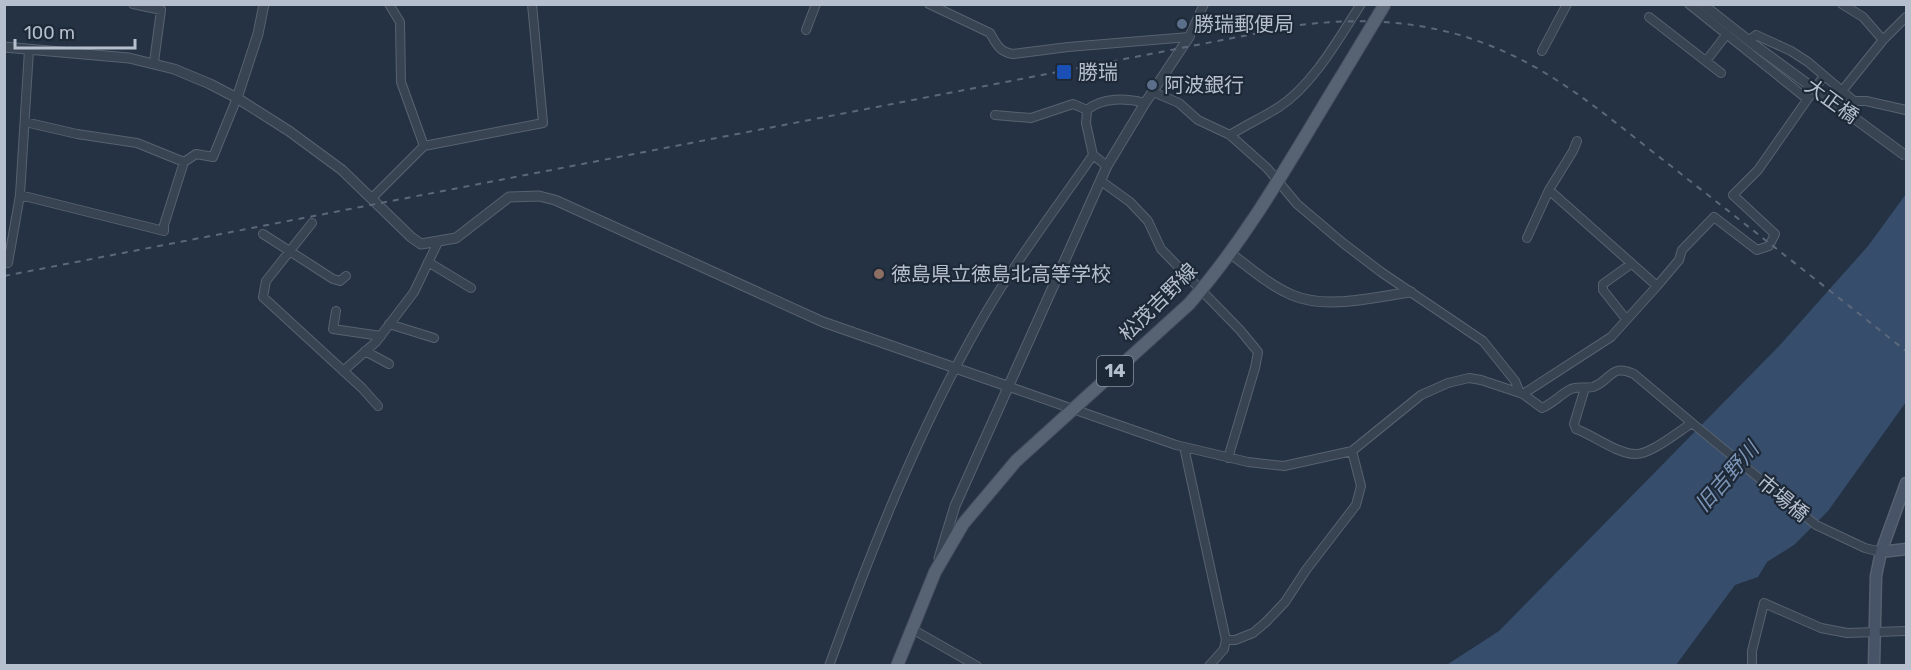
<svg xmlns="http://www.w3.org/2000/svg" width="1911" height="670" font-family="Rubik,'Noto Sans JP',sans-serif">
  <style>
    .water { fill: #374d6c }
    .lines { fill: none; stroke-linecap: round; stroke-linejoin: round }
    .minor-casing { stroke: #576270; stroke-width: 10 }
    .tertiary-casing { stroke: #576270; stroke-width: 11 }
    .secondary-casing { stroke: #576270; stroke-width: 13 }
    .primary-casing { stroke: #434d5c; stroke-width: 14 }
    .minor { stroke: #394453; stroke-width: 8 }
    .tertiary { stroke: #394453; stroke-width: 9 }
    .secondary { stroke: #475366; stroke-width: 10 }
    .primary { stroke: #576373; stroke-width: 12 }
    .rail { stroke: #5b687a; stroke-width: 2; stroke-dasharray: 6 6; stroke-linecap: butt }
    .tertiary-bridge-casing { stroke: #576270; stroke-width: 11; stroke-linecap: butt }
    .primary-bridge-casing { stroke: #434d5c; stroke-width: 14; stroke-linecap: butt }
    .tertiary-bridge { stroke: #394453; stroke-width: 9 }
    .primary-bridge { stroke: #576373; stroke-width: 12 }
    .service-dot { fill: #5c6f8a; stroke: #1e2938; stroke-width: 2 }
    .transit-dot { fill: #1a4fb4; stroke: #1e2938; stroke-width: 2 }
    .education-dot { fill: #8d6e63; stroke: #1e2938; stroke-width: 2 }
    .labels { text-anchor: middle; stroke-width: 4.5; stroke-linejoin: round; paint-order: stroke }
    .shield { fill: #1e2938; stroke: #8892a0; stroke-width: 1.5 }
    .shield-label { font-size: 18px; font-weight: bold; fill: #b6bfcd }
    .poi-label { font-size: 20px; fill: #b6bfcd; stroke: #1e2938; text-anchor: start }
    .street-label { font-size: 20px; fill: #b6bfcd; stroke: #1e2938 }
    .water-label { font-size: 21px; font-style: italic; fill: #7c95b6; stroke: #1e2938 }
  </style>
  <rect width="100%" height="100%" fill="#243243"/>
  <!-- water -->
  <path class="water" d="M1906,194V402L1828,511L1794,545L1767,562L1758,577L1735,585L1676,665L1445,666L1499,631L1780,345L1868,246Z"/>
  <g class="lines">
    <!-- minor casing -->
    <g class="minor-casing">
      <path id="minor" d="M133,4L161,10L154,62
        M389,4L400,22L401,82L424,146
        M929,4L990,33C996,44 1000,52 1013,54L1068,47L1189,37L1204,4
        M1689,4L1806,98
        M1842,4L1863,17L1883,40
        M1649,17L1721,73
        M806,30L816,4
        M1749,40L1756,35L1791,51L1808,62L1854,101H1866L1906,110
        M29,50L20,195L164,231V225L184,162L196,154L213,157L237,98
        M1542,51L1567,4
        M1706,61L1727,34
        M1842,91L1883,40L1906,17
        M1153,92L1179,103L1198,120L1230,135L1267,168L1297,204L1343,243L1381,272L1483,341L1515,381L1520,393
        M1087,110L1086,123L1093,155L1107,166
        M995,115L1031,118L1073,104L1087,110C1102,97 1127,98 1145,103
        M25,122L77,134L137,143L184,162
        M1230,135C1246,125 1263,117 1279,107C1313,85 1339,38 1361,4
        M1101,181L1130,202L1148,221L1161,249L1240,330L1258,352L1255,368L1228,458
        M1549,190L1657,286
        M372,198L424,146L543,123L532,4
        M312,223L266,281L263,297L362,388L378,406
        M263,234L333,279L340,281L346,276
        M1527,238L1549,190L1573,151L1577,141
        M428,262L471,288
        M8,263L20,195
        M336,311L333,329L381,336
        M1626,319L1603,290V284L1631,264
        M389,324L434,338
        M365,351L389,364
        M343,371L376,342L414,292L438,242
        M1007,386L1176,445L1248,462L1284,466L1352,451L1421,395L1448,383L1469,378L1481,380L1523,394L1542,408C1553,403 1559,396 1569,390C1577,385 1585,389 1593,387C1612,380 1610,363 1634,374L1692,423
        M1585,388L1574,424L1576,429C1595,436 1614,452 1634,454C1649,456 1679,431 1692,423L1816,525L1865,548L1881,552
        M1523,394L1611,337L1657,286L1679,260L1682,250L1714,217L1757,250L1769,246L1775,234L1733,195L1758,170L1823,77
        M1184,447L1226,640L1224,649L1209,666
        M912,629L977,666
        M1226,640H1235L1253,633L1266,622L1285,602L1306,570L1356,505L1361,486L1352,451
        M829,666C872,548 919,429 981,321C1014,263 1055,210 1093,155
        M1752,666V651L1764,603L1821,628L1847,633L1906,631"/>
    </g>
    <!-- tertiary casing -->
    <g class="tertiary-casing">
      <path id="tertiary" d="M1702,4L1757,47
        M4,47L129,58L174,69L210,84L237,98L289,131L342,170L411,237L421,244L456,238L509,197L539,196L555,200L823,322L1007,386
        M237,98L258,34L264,4
        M1230,253C1250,268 1269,285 1292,295C1327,310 1374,297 1411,292
        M939,558L955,506L1107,166L1145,103L1189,37"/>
    </g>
    <!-- secondary casing -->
    <g class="secondary-casing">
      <path id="secondary" d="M1881,552L1906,549
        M1874,666L1876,576L1881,552L1906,483"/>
    </g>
    <!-- primary casing -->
    <g class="primary-casing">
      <path id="primary" d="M897,666L935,572L963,524L1016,461L1189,304C1249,236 1293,155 1341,77"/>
    </g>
    <!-- minor -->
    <use href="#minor" class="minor"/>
    <!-- tertiary -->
    <use href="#tertiary" class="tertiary"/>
    <!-- secondary -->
    <use href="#secondary" class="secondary"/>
    <!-- primary -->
    <use href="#primary" class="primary"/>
    <!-- rail -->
    <path class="rail" d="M4,276L1300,25C1365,17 1430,21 1491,46C1558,72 1615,123 1671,166C1750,228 1828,289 1906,351"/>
    <!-- tertiary-bridge casing -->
    <g class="tertiary-bridge-casing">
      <path id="tertiary-bridge" d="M1757,47L1906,156"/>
    </g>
    <!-- primary-bridge casing -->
    <g class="primary-bridge-casing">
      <path id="primary-bridge" d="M1341,77L1385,4"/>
    </g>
    <!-- tertiary-bridge -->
    <use href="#tertiary-bridge" class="tertiary-bridge"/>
    <!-- primary-bridge -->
    <use href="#primary-bridge" class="primary-bridge"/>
  </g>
  <!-- markers -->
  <g class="service-dot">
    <circle cx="1182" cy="24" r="6"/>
    <circle cx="1152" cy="85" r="6"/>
  </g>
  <rect class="transit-dot" x="1056" y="64" width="16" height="16" rx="3"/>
  <circle class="education-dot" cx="879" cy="274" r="6"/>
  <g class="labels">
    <!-- shield labels -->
    <rect class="shield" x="1097" y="356" width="36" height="30" rx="4.5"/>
    <g class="shield-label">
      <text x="1115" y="377">14</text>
    </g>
    <!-- poi labels -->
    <g class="poi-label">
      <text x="1194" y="31">勝瑞郵便局</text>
      <text x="1078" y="79">勝瑞</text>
      <text x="1164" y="92">阿波銀行</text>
      <text x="891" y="281">徳島県立徳島北高等学校</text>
    </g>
    <!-- street labels -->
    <g class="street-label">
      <text transform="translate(1832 101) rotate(36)" y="7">大正橋</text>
      <text transform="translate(1158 302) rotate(-45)" y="7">松茂吉野線</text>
      <text transform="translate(1783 498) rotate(40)" y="7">市場橋</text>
    </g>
    <!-- water labels -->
    <g class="water-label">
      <text transform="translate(1727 477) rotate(-49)" y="7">旧吉野川</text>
    </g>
  </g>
  <!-- border -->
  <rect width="1911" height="670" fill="none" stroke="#b6bfcd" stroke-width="12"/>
  <!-- scale -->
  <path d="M15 39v9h120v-9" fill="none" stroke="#b6bfcd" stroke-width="3"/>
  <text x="24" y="39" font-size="18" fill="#b6bfcd" stroke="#1e2938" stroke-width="4.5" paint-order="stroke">100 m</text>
</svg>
